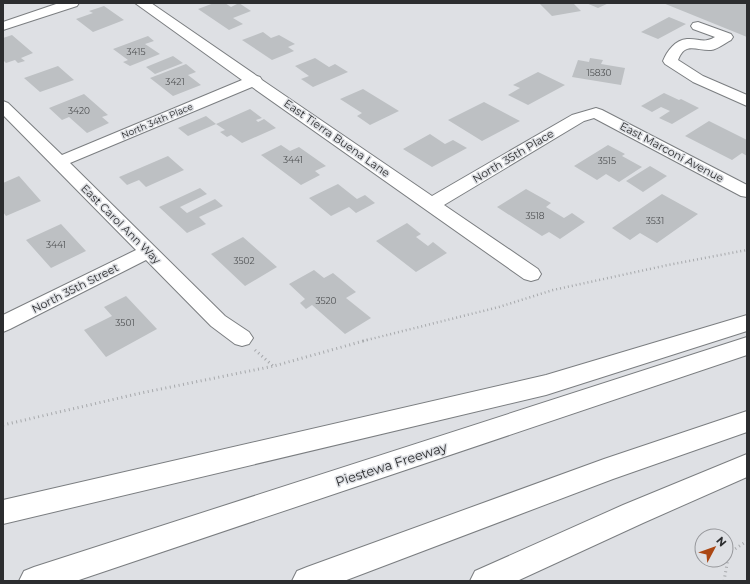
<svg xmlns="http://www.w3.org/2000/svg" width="750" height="584" font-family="Montserrat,sans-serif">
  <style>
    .building { fill: #bdc0c3 }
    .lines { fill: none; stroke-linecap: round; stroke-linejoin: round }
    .minor-casing { stroke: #7b7e81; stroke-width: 2 }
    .highway-casing { stroke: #7b7e81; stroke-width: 2 }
    .path-far1 { stroke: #a7a9ac; stroke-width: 2.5; stroke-dasharray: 1 3; stroke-linecap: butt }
    .path { stroke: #a7a9ac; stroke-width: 3; stroke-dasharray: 1 3.5; stroke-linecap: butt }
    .minor { fill: #fff; fill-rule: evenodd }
    .highway { fill: #fff; fill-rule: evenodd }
    .labels { text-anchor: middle; stroke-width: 3; stroke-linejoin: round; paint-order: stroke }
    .number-label { font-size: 9px; fill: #505254 }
    .far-street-label { font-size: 9px; fill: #2c2d2f; stroke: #dee0e4 }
    .street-label { font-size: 11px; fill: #2c2d2f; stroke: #dee0e4 }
    .near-street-label { font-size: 13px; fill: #2c2d2f; stroke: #dee0e4 }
  </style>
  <rect width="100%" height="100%" fill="#dee0e4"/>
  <!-- building -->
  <path class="building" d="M214,3H225L231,7L239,3L251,11L233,18L243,24L229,30L198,9Z
    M539,3H573L581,11L552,16Z
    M586,3H609L598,8Z
    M663,3H747V37Z
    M104,6L124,20L93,32L76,19L93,13L89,11Z
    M669,17L686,24L658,39L641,32Z
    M263,32L271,38L279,35L295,44L288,47L294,51L272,60L242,40Z
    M12,35L33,53L21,58L25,61L18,63L15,60L6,63L3,60V38Z
    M148,36L154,41L145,44L160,54L130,66L123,62L128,60L113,49Z
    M173,56L183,63L155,74L146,67Z
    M315,58L329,67L335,64L348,72L313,87L301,79L309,76L295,66Z
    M590,58L603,60L601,64L625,68L621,85L572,77L578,60L589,62Z
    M186,64L196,72L188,75L201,85L173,96L150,78Z
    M58,66L74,80L40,92L24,78Z
    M538,72L565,85L528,105L508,95L520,88L513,85Z
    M363,89L399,111L370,125L357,116L362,113L340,99Z
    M664,93L679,100L681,99L699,108L672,124L659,118L670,111L661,107L652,112L641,106Z
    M84,94L108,115L102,117L109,123L87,133L69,117L62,120L49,108Z
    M484,102L520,121L482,141L448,120Z
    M250,109L262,118L256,120L258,122L264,119L276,128L242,143L231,135L227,137L220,132L225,130L216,124Z
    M206,116L216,124L188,136L178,128Z
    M709,121L747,140V156L742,153L732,160L685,136Z
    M430,134L445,144L453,140L467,148L432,167L403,149Z
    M281,145L290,151L299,147L326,166L315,171L320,175L301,185L261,155Z
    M608,145L625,154L622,156L642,167L619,182L606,174L597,180L574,166Z
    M168,156L184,170L146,187L139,180L127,185L119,177Z
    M650,166L667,176L643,192L626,181Z
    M19,176L41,201L6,216L3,212V183Z
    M338,184L357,199L365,195L375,203L356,213L349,207L331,216L309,198Z
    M200,188L207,194L180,207L187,213L215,199L223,206L199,217L206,224L187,233L159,207Z
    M526,189L551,203L546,207L564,218L572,213L585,222L560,239L549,232L542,236L497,207Z
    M662,194L698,214L657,243L640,233L630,240L612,228Z
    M407,223L421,234L416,237L428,246L433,242L447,253L416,272L376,241Z
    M61,224L86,251L51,268L26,240Z
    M243,237L277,267L245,286L211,254Z
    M314,270L324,278L333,273L356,292L346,298L371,318L345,334L312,305L306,309L300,303L305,299L289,284Z
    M126,296L157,329L106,357L84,330L112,316L104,307Z"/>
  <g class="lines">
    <!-- minor casing -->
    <g class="minor-casing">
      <path id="minor" d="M59,3H79L77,6L3,30V22Z
        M135,3H151L257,76L260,77L262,80L432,196L572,115L596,108L602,110L747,185V197L741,196L594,118L584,121L444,205L538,269L541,274L538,279L531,281L524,279L252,87L70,163L225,316L249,332L253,338L249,344L242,346L235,344L211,326L146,260L10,329L3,332V315L136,250L3,115V101L8,103L62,155L242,80Z
        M698,22L731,34L733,37L731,40C725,43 718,49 711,50C697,51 685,41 678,60L703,76L747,95V106L693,82L665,64L663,61C667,51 675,40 687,39C699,38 703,44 715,37L693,29L691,26L693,23Z"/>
    </g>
    <!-- highway casing -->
    <g class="highway-casing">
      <path id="highway" d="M747,315V331L546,395L3,524V500L546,375Z
        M747,337V355L76,581H19L24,571L34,567Z
        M747,411V432L613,479L344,581H292L297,571L307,567L604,459Z
        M747,454V477L643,523L517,581H470L475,571L623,505Z"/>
    </g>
    <!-- path-far1 -->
    <path class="path-far1" d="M363,341L499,307L553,290L668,265L747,250"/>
    <!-- path -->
    <path class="path" d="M255,350L273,366
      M3,425L141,393L274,366L367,340
      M724,581L729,553L747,541"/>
    <!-- minor -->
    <use href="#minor" class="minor"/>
    <!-- highway -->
    <use href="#highway" class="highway"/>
  </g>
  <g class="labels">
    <!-- number labels -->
    <g class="number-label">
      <text x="136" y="55">3415</text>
      <text x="599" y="76">15830</text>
      <text x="175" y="85">3421</text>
      <text x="79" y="114">3420</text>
      <text x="293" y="163">3441</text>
      <text x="607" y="164">3515</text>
      <text x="535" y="219">3518</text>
      <text x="655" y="224">3531</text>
      <text x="56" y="248">3441</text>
      <text x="244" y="264">3502</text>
      <text x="326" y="304">3520</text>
      <text x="125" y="326">3501</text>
    </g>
    <!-- far-street labels -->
    <g class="far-street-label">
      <text transform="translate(157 121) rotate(-23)" y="3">North 34th Place</text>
    </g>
    <!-- street labels -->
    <g class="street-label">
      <text transform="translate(337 138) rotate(35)" y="4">East Tierra Buena Lane</text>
      <text transform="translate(672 152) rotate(28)" y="4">East Marconi Avenue</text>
      <text transform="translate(513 156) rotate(-31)" y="4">North 35th Place</text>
      <text transform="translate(121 224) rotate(45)" y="4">East Carol Ann Way</text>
      <text transform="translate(75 288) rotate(-27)" y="4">North 35th Street</text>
    </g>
    <!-- near-street labels -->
    <g class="near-street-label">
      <text transform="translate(391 464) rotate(-18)" y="5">Piestewa Freeway</text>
    </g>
  </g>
  <!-- border -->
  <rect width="750" height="584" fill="none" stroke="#2c2d2f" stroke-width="8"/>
  <!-- north arrow -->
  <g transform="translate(714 548) rotate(49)"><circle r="19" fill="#dee0e4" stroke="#97989c"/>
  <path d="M0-3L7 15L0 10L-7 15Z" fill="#ab4713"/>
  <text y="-6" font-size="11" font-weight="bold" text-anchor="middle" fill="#2c2d2f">N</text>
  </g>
</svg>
